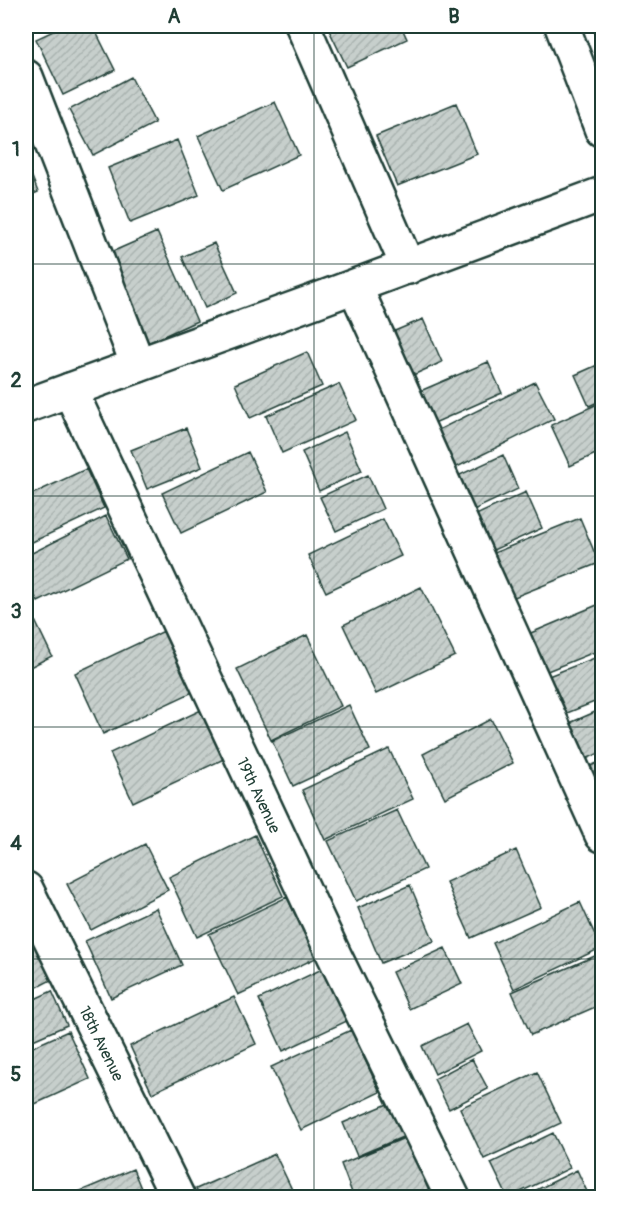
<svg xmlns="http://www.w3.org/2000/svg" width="628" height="1223" font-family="Pangolin,sans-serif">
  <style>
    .building { fill: url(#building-hatch); stroke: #1f3d34; stroke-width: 1.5 }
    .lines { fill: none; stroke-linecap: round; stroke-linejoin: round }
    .minor-casing { stroke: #1f3d34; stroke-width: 38 }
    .minor { stroke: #fff; stroke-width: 33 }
    .grid { fill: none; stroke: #1f3d34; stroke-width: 1.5; stroke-opacity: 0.55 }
    .labels { text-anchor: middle; stroke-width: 5; stroke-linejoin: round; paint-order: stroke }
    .street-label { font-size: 16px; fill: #1f3d34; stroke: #fff }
    .neatline { fill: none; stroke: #1f3d34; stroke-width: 2 }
    .grid-label { font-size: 20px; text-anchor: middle; font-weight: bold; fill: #1f3d34 }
  </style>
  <defs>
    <pattern id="building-hatch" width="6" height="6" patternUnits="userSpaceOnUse" patternTransform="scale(1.5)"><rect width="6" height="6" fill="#c7cfcc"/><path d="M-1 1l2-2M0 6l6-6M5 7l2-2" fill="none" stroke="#aab3b0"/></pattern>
  </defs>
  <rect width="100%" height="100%" fill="#fff"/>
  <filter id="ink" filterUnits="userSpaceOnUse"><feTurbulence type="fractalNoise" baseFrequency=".0167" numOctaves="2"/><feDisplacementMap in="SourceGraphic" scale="12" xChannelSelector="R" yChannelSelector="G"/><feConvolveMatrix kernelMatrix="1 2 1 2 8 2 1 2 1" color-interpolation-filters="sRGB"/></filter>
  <g filter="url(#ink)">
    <!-- building -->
    <path class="building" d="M64,26H93L115,70L63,95L36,39Z
      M327,26H401L407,39L347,67Z
      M592,26H602V49Z
      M131,77L155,123L93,155L69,110Z
      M275,102L299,155L223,190L198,136Z
      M456,103L477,154L397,186L376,136Z
      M177,140L199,195L130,223L108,168Z
      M26,162L38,192L26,197Z
      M157,232L197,321L148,343L107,254Z
      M214,243L237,293L205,308L182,257Z
      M423,319L442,362L402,380L383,336Z
      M307,352L322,386L250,418L235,384Z
      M488,362L502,393L432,424L418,392Z
      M602,363V400L589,406L575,375Z
      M535,382L554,419L449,471L430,434Z
      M339,384L356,420L282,453L266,416Z
      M602,402V451L570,466L551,425Z
      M186,428L202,467L147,489L131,450Z
      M345,432L362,471L319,491L302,452Z
      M248,452L267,492L181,533L162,493Z
      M503,455L518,489L467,513L451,479Z
      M86,469L104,508L26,545V497Z
      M368,475L383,509L336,531L320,497Z
      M526,492L542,528L480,556L463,521Z
      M106,516L127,559L38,602L26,577V556Z
      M580,518L599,563L502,602L484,557Z
      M383,519L401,556L326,592L308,555Z
      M421,587L455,656L376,694L343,625Z
      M602,603V649L535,676L519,638Z
      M28,606L52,656L26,669V607Z
      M164,631L193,692L103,734L75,673Z
      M307,635L341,706L271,740L237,669Z
      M602,655V699L557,717L541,679Z
      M349,705L370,750L293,786L272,741Z
      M602,709V752L579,762L563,726Z
      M201,710L224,759L133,802L110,753Z
      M491,719L513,763L445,798L423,754Z
      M389,749L413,799L325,840L302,790Z
      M602,761V818L581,770Z
      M397,810L425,869L356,901L328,841Z
      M255,835L283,896L197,937L169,877Z
      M145,844L168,890L91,930L67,884Z
      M516,850L541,907L471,938L446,882Z
      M410,885L434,941L381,963L358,908Z
      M287,897L316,958L238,995L209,934Z
      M580,902L601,948L514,989L493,943Z
      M156,908L182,965L111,998L85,941Z
      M35,942L53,979L26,993V947Z
      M445,948L462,984L409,1009L392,972Z
      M602,953V1004L531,1035L512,992Z
      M322,969L347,1021L283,1051L259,999Z
      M52,991L67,1025L26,1043V1003Z
      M234,997L256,1044L152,1093L130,1046Z
      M467,1024L481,1051L435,1074L422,1046Z
      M351,1030L380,1092L301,1130L271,1067Z
      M68,1031L90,1079L26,1108V1050Z
      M472,1059L488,1089L449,1109L434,1079Z
      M537,1072L561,1123L484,1159L460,1108Z
      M390,1103L405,1136L357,1156L343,1123Z
      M553,1133L570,1168L508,1198L491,1163Z
      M407,1137L430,1194L423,1198H354L341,1164Z
      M275,1154L296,1198H200L196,1189Z
      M133,1169L145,1198H64Z
      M577,1170L590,1198H520Z"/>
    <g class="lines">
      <!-- minor casing -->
      <g class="minor-casing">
        <g id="minor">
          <path d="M303,26L408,267"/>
          <path d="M562,26L602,130"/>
          <path d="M26,77L138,365"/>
          <path d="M355,287L602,835"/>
          <path id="s1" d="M70,390L334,955L453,1198"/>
          <path d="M26,406L312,302L602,194"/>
          <path id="s2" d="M26,889L178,1198"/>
        </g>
      </g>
      <!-- minor -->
      <use href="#minor" class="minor"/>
    </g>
  </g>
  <!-- grid -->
  <path class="grid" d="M314,26V1198M26,264H602M26,496H602M26,727H602M26,959H602"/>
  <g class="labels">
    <!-- street labels -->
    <g class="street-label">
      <text dy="6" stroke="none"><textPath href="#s1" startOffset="447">19th Avenue</textPath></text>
      <text dy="6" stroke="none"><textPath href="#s2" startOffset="172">18th Avenue</textPath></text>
    </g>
  </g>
  <!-- margin -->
  <rect width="628" height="1223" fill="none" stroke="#fff" stroke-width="66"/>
  <rect x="33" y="33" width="562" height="1157" class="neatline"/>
  <g class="grid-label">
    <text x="174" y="23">A</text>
    <text x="454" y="23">B</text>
    <text x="16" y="156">1</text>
    <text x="16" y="387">2</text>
    <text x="16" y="618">3</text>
    <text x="16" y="850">4</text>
    <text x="16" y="1081">5</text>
  </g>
</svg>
